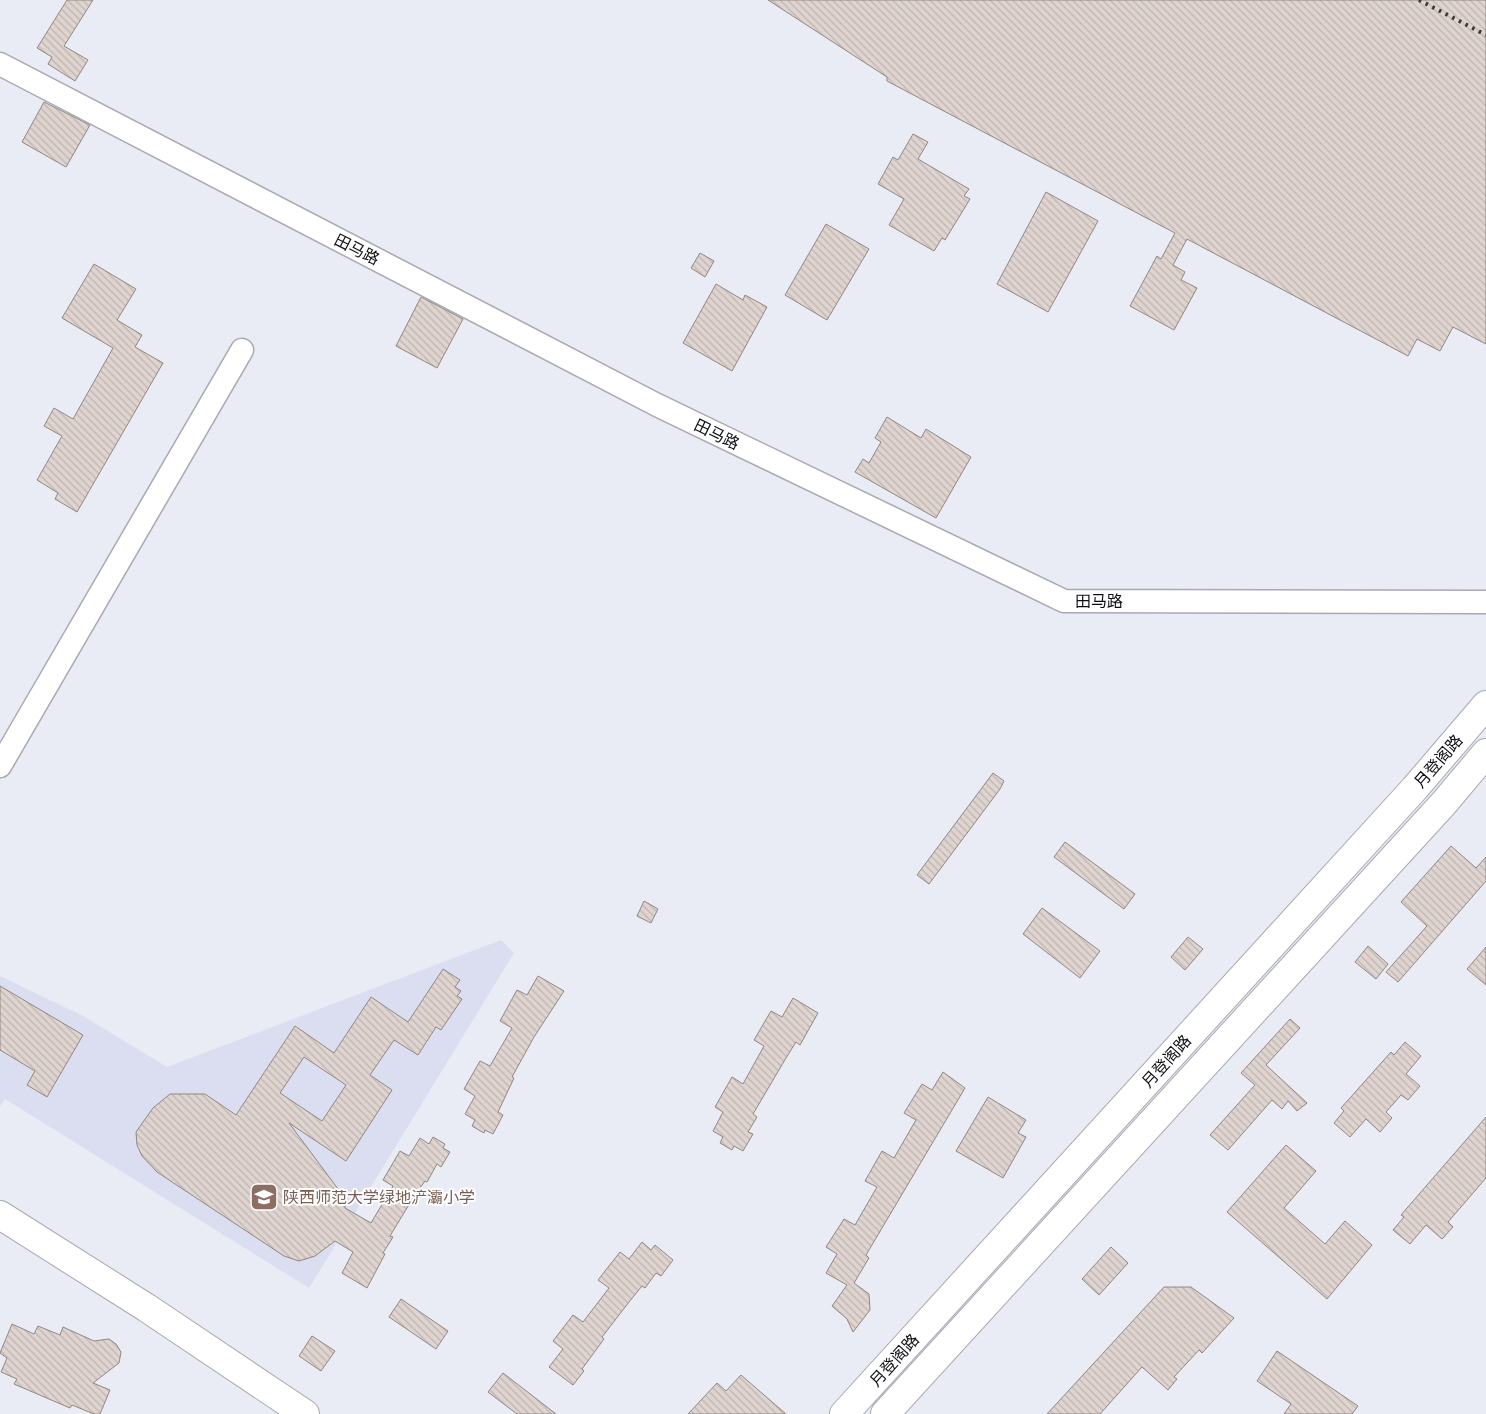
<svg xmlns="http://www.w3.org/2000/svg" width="1486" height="1414" font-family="'Noto Sans','Noto Sans SC',sans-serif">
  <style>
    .built { fill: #dbdef0 }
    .building { fill: url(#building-back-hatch); stroke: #918782; fill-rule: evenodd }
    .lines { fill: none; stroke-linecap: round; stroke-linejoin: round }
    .minor-casing { stroke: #a7a9b3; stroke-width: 25 }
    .major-casing { stroke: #a7a9b3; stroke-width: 30 }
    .minor { stroke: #fff; stroke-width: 22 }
    .major { stroke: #fff; stroke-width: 28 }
    .rail { stroke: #37393d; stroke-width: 4; stroke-dasharray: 2.5 5; stroke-linecap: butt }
    .labels { text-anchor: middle; stroke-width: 4; stroke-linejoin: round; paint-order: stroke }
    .street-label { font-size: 16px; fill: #0e0f12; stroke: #fff }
    .education-label { font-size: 16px; fill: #785e54; stroke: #fff; text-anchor: start }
  </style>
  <defs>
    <pattern id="building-back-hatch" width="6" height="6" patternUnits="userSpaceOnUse" patternTransform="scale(1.25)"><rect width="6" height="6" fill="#dfd4cf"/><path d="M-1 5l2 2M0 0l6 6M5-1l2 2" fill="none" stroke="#beb5b1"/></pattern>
  </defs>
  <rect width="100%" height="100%" fill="#e9ebf5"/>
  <!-- built -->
  <path class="built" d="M501,940L514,953L309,1288L5,1099L0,1106V976L83,1016L167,1067Z"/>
  <!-- building -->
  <path class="building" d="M67,0H93L64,46L88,60L75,81L48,64L52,57L37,48Z
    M768,0H1486V344L1453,327L1440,351L1417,339L1408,356L1187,239L1173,265L1185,272L1181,280L1197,288L1174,330L1130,306L1157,256L1161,259L1175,233L887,81V77Z
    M44,102L90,125L66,167L22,142Z
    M913,134L928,142L918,159L969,189L964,196L970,199L945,240L942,238L934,251L889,225L904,199L878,184L893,157L898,160Z
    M1046,192L1098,221L1048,312L997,284Z
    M826,224L869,249L827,320L785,295Z
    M700,253L714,261L705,277L691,268Z
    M94,264L136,289L117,320L142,335L135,347L163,363L77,512L55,499L58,493L37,480L62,436L44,426L54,408L73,419L113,348L62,318Z
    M716,284L743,300L745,295L767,307L732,371L683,343Z
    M421,297L463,319L437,368L396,346Z
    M887,417L921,438L926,429L971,457L936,518L855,472L863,459L869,463L881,442L875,438Z
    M993,773L1004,781L1000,789L929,884L917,875Z
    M1065,842L1135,894L1124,909L1054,857Z
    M1451,846L1476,868L1486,857V881L1398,982L1386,972L1427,926L1401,902Z
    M644,901L658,909L651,923L637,916Z
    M1042,908L1100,951L1080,978L1023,934Z
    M1188,937L1203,949L1185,970L1171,957Z
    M1368,946L1388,964L1376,979L1355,962Z
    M1486,947V985L1467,969Z
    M443,969L460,980L455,987L461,991L457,996L462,999L441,1030L436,1027L418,1055L394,1040L370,1075L392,1090L346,1161L289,1123L344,1197L345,1208L371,1223L393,1186L383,1180L400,1151L409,1156L420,1138L429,1144L433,1137L445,1144L443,1148L450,1152L441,1167L437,1164L427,1182L425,1181L413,1198L390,1236L393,1237L383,1253L385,1254L367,1288L342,1273L353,1252L335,1241L315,1256L299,1261L284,1256L157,1172L142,1156L137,1145L136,1132L153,1108L170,1094H205L236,1115L295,1026L334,1053L371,997L408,1022ZM304,1057L346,1085L322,1121L280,1093Z
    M538,976L564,991L534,1037L512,1077L514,1078L498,1112L503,1115L493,1134L485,1130L484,1133L472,1126L475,1120L465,1114L475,1096L464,1089L480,1061L490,1066L512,1028L500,1021L517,990L527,995Z
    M0,986L83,1035L47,1097L27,1085L35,1071L0,1050Z
    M793,998L818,1013L800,1045L796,1042L786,1058L753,1114L757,1117L748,1132L753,1134L743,1151L734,1146L732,1150L720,1143L723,1137L713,1131L723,1112L715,1107L732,1077L743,1084L764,1046L754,1040L771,1011L782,1017Z
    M1290,1019L1300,1028L1266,1065L1307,1103L1297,1111L1288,1101L1282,1109L1272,1100L1228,1150L1210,1135L1255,1085L1241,1073Z
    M1405,1042L1421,1056L1406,1074L1420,1086L1408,1100L1401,1095L1386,1112L1392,1118L1380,1132L1366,1119L1350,1137L1334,1123L1344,1111L1341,1108L1391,1052L1394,1055Z
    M943,1072L965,1088L866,1255L869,1258L854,1283L869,1294L870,1310L853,1332L847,1319L832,1306L847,1285L826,1273L837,1254L826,1247L844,1219L855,1225L877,1187L865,1181L882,1151L894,1158L916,1120L904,1113L922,1084L932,1090Z
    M988,1097L1026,1120L1018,1133L1026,1137L1003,1178L956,1151Z
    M1486,1117V1178L1448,1222L1453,1227L1442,1239L1426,1225L1410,1244L1393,1230L1404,1217L1401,1215Z
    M1286,1145L1316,1171L1284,1208L1325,1244L1345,1221L1372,1245L1327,1299L1227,1212Z
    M642,1242L651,1250L655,1245L673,1260L661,1276L656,1273L645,1288L642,1286L629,1302L602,1337L604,1339L582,1369L584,1371L573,1385L549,1367L563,1349L553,1341L573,1315L583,1322L609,1288L598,1280L620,1252L629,1259Z
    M1111,1247L1128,1263L1099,1295L1082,1279Z
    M1164,1287H1191L1234,1318L1202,1353L1199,1350L1174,1377L1177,1379L1168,1390L1142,1367L1100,1414H1047Z
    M401,1299L448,1331L436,1349L389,1317Z
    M12,1324L34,1334L38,1326L60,1335L63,1327L94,1341L109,1339L116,1344L121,1352L119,1363L93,1383L110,1390L100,1414H94L72,1405L70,1408L14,1384L17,1379L1,1372L7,1358L0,1353Z
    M312,1336L335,1351L321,1371L299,1356Z
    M1277,1351L1358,1406L1352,1414H1284L1291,1404L1257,1381Z
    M503,1373L556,1414H517L488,1392Z
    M741,1375L786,1414H688L717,1383L726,1391Z"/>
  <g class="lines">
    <!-- minor casing -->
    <g class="minor-casing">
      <path id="minor" d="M0,64L657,405L1064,601L1486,602
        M0,766L242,350"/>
    </g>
    <!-- major casing -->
    <g class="major-casing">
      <path id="major" d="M0,1215L147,1308L305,1414
        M844,1414L1415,788L1486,705
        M885,1414L1444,803L1486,753"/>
    </g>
    <!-- minor -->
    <use href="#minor" class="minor"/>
    <!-- major -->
    <use href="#major" class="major"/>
    <!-- rail -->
    <path class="rail" d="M1419,0L1486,35"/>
  </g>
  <!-- icons -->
  <defs>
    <g id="school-square" transform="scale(1.4375)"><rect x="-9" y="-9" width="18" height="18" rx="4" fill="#8d6e63" stroke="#fff"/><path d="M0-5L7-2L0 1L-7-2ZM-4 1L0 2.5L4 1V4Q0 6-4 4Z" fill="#fff"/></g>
  </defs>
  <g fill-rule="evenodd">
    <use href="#school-square" x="264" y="1197"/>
  </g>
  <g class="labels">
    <!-- street labels -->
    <g class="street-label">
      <text transform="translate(357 249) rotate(27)" y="6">田马路</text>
      <text transform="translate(717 434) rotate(26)" y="6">田马路</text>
      <text x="1099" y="607">田马路</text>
      <text transform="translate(1438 761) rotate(-49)" y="6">月登阁路</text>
      <text transform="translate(1166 1061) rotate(-48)" y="6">月登阁路</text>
      <text transform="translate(894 1360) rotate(-48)" y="6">月登阁路</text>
    </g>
    <!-- education labels -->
    <g class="education-label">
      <text x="283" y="1203">陕西师范大学绿地浐灞小学</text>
    </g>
  </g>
</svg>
